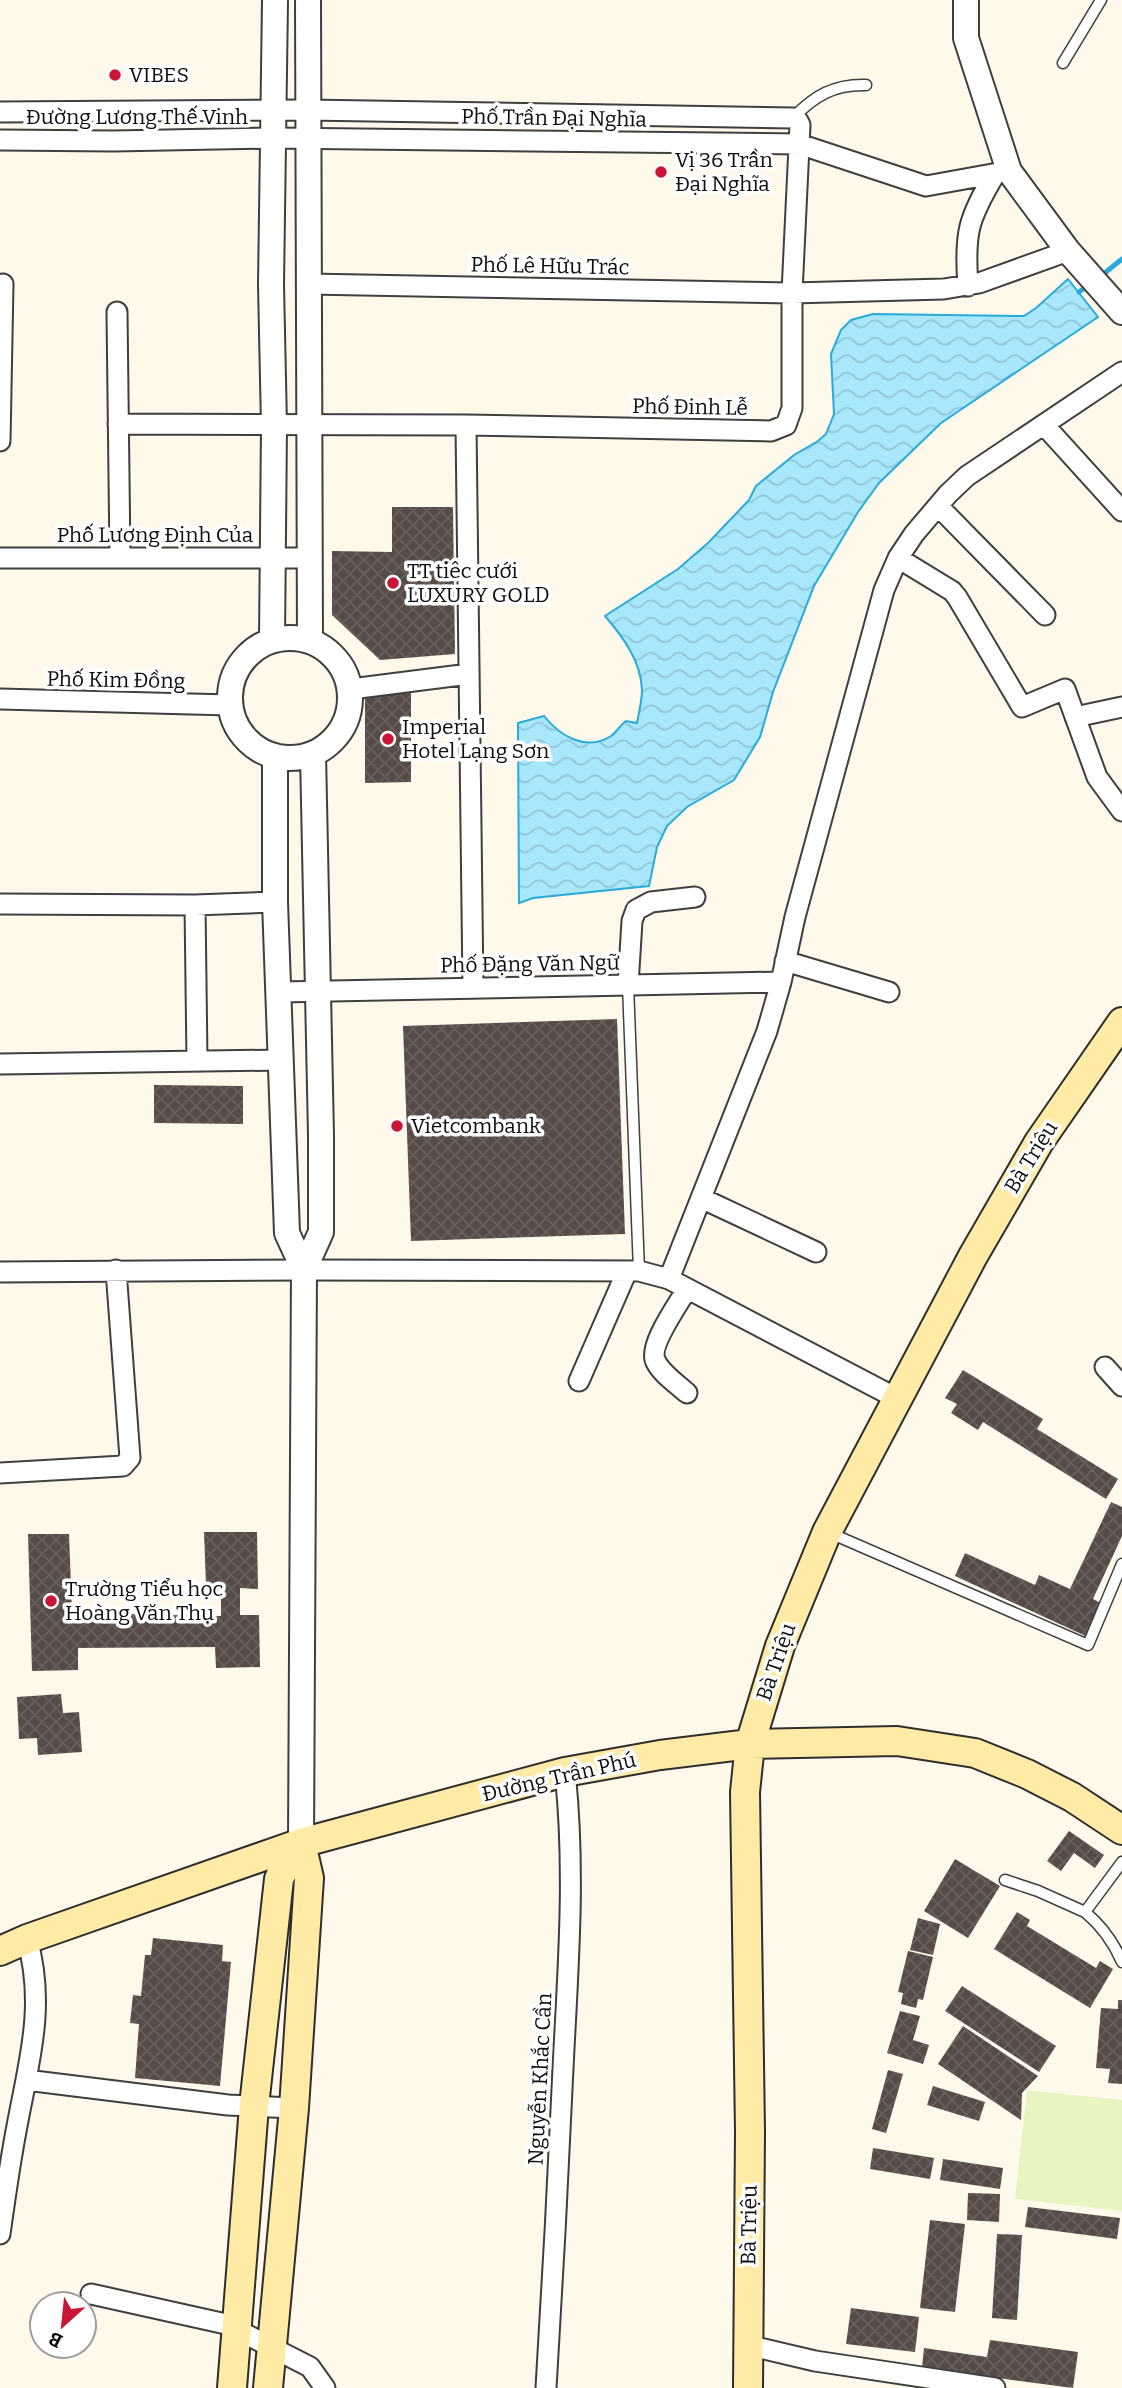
<svg xmlns="http://www.w3.org/2000/svg" width="1122" height="2388" font-family="Bitter,serif">
  <style>
    .pitch { fill: #e9f4c3 }
    .water { fill: url(#water-waves); stroke: #29aadb; stroke-width: 2 }
    .lines { fill: none; stroke-linecap: round; stroke-linejoin: round }
    .stream { stroke: #29aadb; stroke-width: 5 }
    .building { fill: url(#building-cross-hatch) }
    .service-casing { stroke: #3f3f3f; stroke-width: 13 }
    .minor-casing { stroke: #3f3f3f; stroke-width: 23 }
    .tertiary-casing { stroke: #3f3f3f; stroke-width: 28 }
    .secondary-casing { stroke: #2e2e2e; stroke-width: 32 }
    .service { stroke: #fff; stroke-width: 10 }
    .minor { stroke: #fff; stroke-width: 19 }
    .tertiary { stroke: #fff; stroke-width: 24 }
    .secondary { stroke: #ffeaa6; stroke-width: 28 }
    .poi-dot { fill: #ca1635; stroke: #fff; stroke-width: 2.5 }
    .labels { text-anchor: middle; stroke-width: 7; stroke-linejoin: round; paint-order: stroke }
    .poi-label { font-size: 21px; fill: #0c0c0c; stroke: #fff; text-anchor: start }
    .street-label { font-size: 21px; fill: #0c0c0c; stroke: #fff }
  </style>
  <defs>
    <pattern id="water-waves" width="16" height="10" patternUnits="userSpaceOnUse" patternTransform="scale(1.75)"><rect width="16" height="10" fill="#a9e8fc"/><path d="M0 5q4-4 8 0t8 0" fill="none" stroke="#90c6d7"/></pattern>
    <pattern id="building-cross-hatch" width="8" height="8" patternUnits="userSpaceOnUse" patternTransform="scale(1.75)"><rect width="8" height="8" fill="#564b47"/><path d="M0 0l8 8M0 8l8-8" fill="none" stroke="#69605d"/></pattern>
  </defs>
  <rect width="100%" height="100%" fill="#fff9eb"/>
  <!-- pitch -->
  <path class="pitch" d="M1027,2090L1122,2100V2211L1015,2199Z"/>
  <!-- water -->
  <path class="water" d="M1068,279L1098,317L941,423L879,483L858,512L814,586L773,692L760,737L734,780L687,807L667,826L657,847L649,886L533,898L519,903L518,723L544,716C560,736 586,752 611,736C617,732 620,725 626,721L637,723C639,712 642,700 642,690C641,661 623,637 605,616L678,569L709,542L749,500L756,486L794,455L818,441L826,434L834,414L831,354L841,330L851,320L873,314L1024,316L1036,308Z"/>
  <g class="lines">
    <!-- stream -->
    <path class="stream" d="M1101,276L1122,259
      M1079,292L1090,284"/>
  </g>
  <!-- building -->
  <path class="building" d="M392,507H453L455,654L380,660L332,615V551L392,552Z
    M411,693V782L365,783V696Z
    M617,1019L625,1234L411,1241L403,1026Z
    M154,1085L243,1086V1124L154,1123Z
    M963,1370L1043,1419L1037,1429L1118,1479L1106,1499L983,1422L978,1430L951,1413L957,1404L945,1398Z
    M1111,1502L1122,1507V1536L1093,1599L1105,1605L1090,1638L955,1576L965,1553L1035,1585L1039,1575L1070,1589Z
    M204,1532H257L258,1589L240,1588V1615H259L260,1667L216,1668L215,1647L78,1648V1670L32,1671L28,1534H69L72,1613L221,1616V1586H206Z
    M61,1694L63,1713L79,1712L82,1752L38,1755L37,1738L19,1739L17,1697Z
    M1069,1831L1104,1855L1095,1868L1074,1853L1061,1871L1047,1861Z
    M955,1859L1000,1886L968,1938L924,1911Z
    M1017,1912L1030,1920L1027,1926L1096,1968L1100,1961L1113,1969L1090,2008L994,1949Z
    M918,1918L940,1924L933,1955L910,1950Z
    M153,1938L223,1945L222,1961L231,1962L220,2086L135,2078L139,2024L130,2023L133,1995L141,1996L145,1955H151Z
    M908,1951L933,1957L923,2000L918,1999L916,2008L901,2004L903,1993L898,1992Z
    M962,1986L1056,2046L1039,2072L945,2011Z
    M1118,2000H1122V2084L1108,2083L1110,2069L1096,2068L1101,2008L1118,2009Z
    M900,2011L920,2016L913,2040L929,2045L923,2064L887,2053Z
    M963,2026L1038,2076L1022,2093L1021,2120L938,2064Z
    M888,2070L903,2074L886,2133L872,2129Z
    M933,2086L985,2102L979,2121L927,2105Z
    M873,2148L934,2158L930,2179L870,2169Z
    M943,2159L1003,2168L1000,2189L940,2180Z
    M968,2193L1000,2194L999,2222L967,2220Z
    M1028,2207L1120,2218L1117,2239L1025,2227Z
    M930,2220L965,2224L955,2312L920,2308Z
    M997,2234L1022,2235L1017,2320L992,2318Z
    M851,2308L919,2317L915,2352L846,2344Z
    M990,2340L1078,2352L1073,2388L922,2368L924,2348L987,2357Z"/>
  <g class="lines">
    <!-- service casing -->
    <g class="service-casing">
      <path id="service" d="M1063,63L1101,0
        M793,118C814,96 834,84 866,85
        M628,985L639,1271
        M830,1533L1088,1645L1122,1564
        M1122,1862L1085,1912C1102,1926 1113,1941 1122,1962
        M1005,1880L1038,1891L1085,1912"/>
    </g>
    <!-- minor casing -->
    <g class="minor-casing">
      <path id="minor" d="M0,112L307,110L793,118L798,121L800,125L792,293V408L786,425L771,431L466,425L118,424
        M0,140L114,141L274,138L799,144L926,186L1009,171
        M308,284L792,293L944,289L979,283L1068,251
        M968,286C964,233 968,219 995,174
        M117,312L120,558
        M466,425L473,988
        M1045,426L1122,511
        M0,441L3,284
        M938,506L1045,615
        M0,558H311
        M898,558L952,591L957,597L1022,707L1065,689L1097,777L1122,811
        M351,689L469,674
        M0,699L230,705
        M1075,717L1122,707
        M0,904L195,905L275,902
        M195,905L197,1061
        M785,961L889,992
        M628,985L632,921L636,910L651,902L695,897
        M280,992L781,982
        M0,1064L281,1060
        M701,1198L816,1252
        M0,1272L304,1270L639,1271L669,1279L898,1399
        M669,1279L767,1031L781,982L795,917L884,590L898,558L914,534L948,494L967,476L1122,372
        M1105,1367L1122,1386
        M579,1381L627,1271
        M687,1393C677,1384 662,1374 656,1362C647,1347 679,1303 687,1289
        M0,1473L123,1466L130,1458L116,1270
        M26,2080L228,2105L294,2108
        M0,2234C5,2198 10,2162 17,2126C29,2061 46,2005 27,1939
        M91,2294L226,2324L310,2367L325,2388
        M747,2345L815,2361L995,2388
        M546,2388C553,2275 559,2161 564,2048C569,1956 575,1864 565,1772"/>
    </g>
    <!-- tertiary casing -->
    <g class="tertiary-casing">
      <path id="tertiary" d="M308,0L310,640
        M966,0V38L1009,171L1068,251L1122,312
        M230 698a60 60 0 1 1 120 0a60 60 0 1 1-120 0Z
        M272,640L274,426L271,285L275,0
        M275,756V902L287,1233L304,1270L301,1843
        M304,1270L321,1232V1136L313,754"/>
    </g>
    <!-- secondary casing -->
    <g class="secondary-casing">
      <path id="secondary" d="M0,1951L27,1939L301,1843L565,1772L660,1755L750,1744L897,1741L975,1753L1027,1774L1072,1797L1122,1830
        M232,2388L254,2106L279,1879L288,1859L301,1843
        M268,2388L294,2108L309,1878L301,1843
        M748,2388L750,2131L745,1792L750,1744L780,1646L827,1532L973,1256L1039,1142L1122,1022"/>
    </g>
    <!-- service -->
    <use href="#service" class="service"/>
    <!-- minor -->
    <use href="#minor" class="minor"/>
    <!-- tertiary -->
    <use href="#tertiary" class="tertiary"/>
    <!-- secondary -->
    <use href="#secondary" class="secondary"/>
  </g>
  <!-- markers -->
  <g class="poi-dot">
    <circle cx="115" cy="75" r="7"/>
    <circle cx="661" cy="172" r="7"/>
    <circle cx="393" cy="583" r="7"/>
    <circle cx="388" cy="739" r="7"/>
    <circle cx="397" cy="1126" r="7"/>
    <circle cx="51" cy="1601" r="7"/>
  </g>
  <g class="labels">
    <!-- poi labels -->
    <g class="poi-label">
      <text x="129" y="82">VIBES</text>
      <text x="675" y="167">Vị 36 Trần<tspan x="675" dy="24">Đại Nghĩa</tspan></text>
      <text x="407" y="578">TT tiêc cưới<tspan x="407" dy="24">LUXURY GOLD</tspan></text>
      <text x="402" y="734">Imperial<tspan x="402" dy="24">Hotel Lạng Sơn</tspan></text>
      <text x="411" y="1133">Vietcombank</text>
      <text x="65" y="1596">Trường Tiểu học<tspan x="65" dy="24">Hoàng Văn Thụ</tspan></text>
    </g>
    <!-- street labels -->
    <g class="street-label">
      <text x="137" y="124">Đường Lương Thế Vinh</text>
      <text transform="translate(554 118) rotate(1)" y="7">Phố Trần Đại Nghĩa</text>
      <text transform="translate(550 266) rotate(1)" y="7">Phố Lê Hữu Trác</text>
      <text transform="translate(690 407) rotate(1)" y="7">Phố Đinh Lễ</text>
      <text x="155" y="542">Phố Lương Định Của</text>
      <text transform="translate(116 680) rotate(1)" y="7">Phố Kim Đồng</text>
      <text transform="translate(530 964) rotate(-1)" y="7">Phố Đặng Văn Ngữ</text>
      <text transform="translate(1031 1157) rotate(-58)" y="7">Bà Triệu</text>
      <text transform="translate(776 1662) rotate(-71)" y="7">Bà Triệu</text>
      <text transform="translate(559 1777) rotate(-13)" y="7">Đường Trần Phú</text>
      <text transform="translate(540 2079) rotate(-87)" y="7">Nguyễn Khắc Cần</text>
      <text transform="translate(749 2225) rotate(-89)" y="7">Bà Triệu</text>
    </g>
  </g>
  <!-- north arrow -->
  <g transform="translate(63 2325) rotate(207)"><circle r="33" fill="#ffffff" stroke="#9e9e9e" stroke-width="2"/>
  <path d="M0-5L12 26L0 18L-12 26Z" fill="#ca1635"/>
  <text y="-10" font-size="19" font-weight="bold" text-anchor="middle" fill="#0c0c0c">B</text>
  </g>
</svg>
